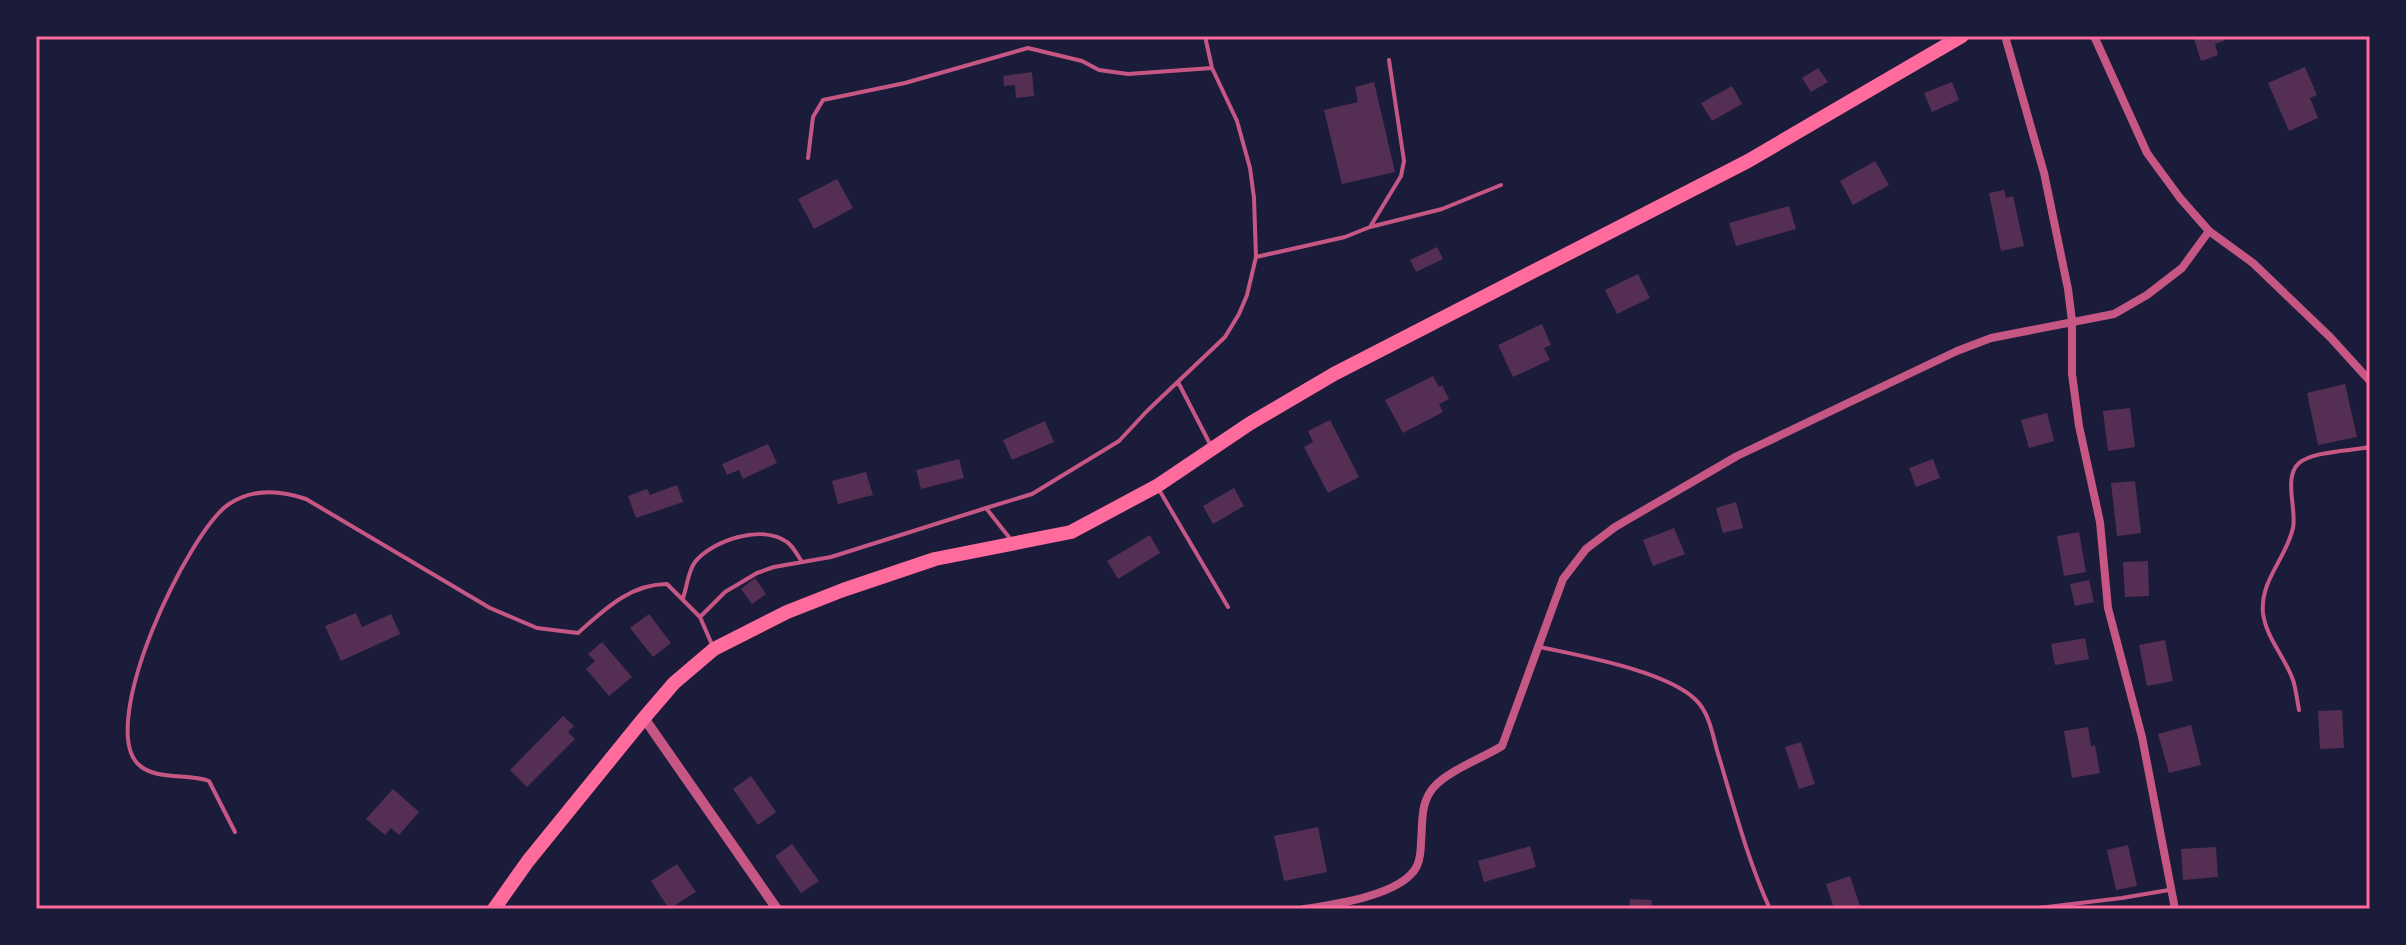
<svg xmlns="http://www.w3.org/2000/svg" width="2406" height="945" font-family="'IBM Plex Sans',sans-serif">
  <style>
    .building { fill: #542f53 }
    .lines { fill: none; stroke-linecap: round; stroke-linejoin: round }
    .service { stroke: #c65784; stroke-width: 4 }
    .minor { stroke: #c65784; stroke-width: 8 }
    .tertiary { stroke: #c65784; stroke-width: 10 }
    .primary { stroke: #ff6b9d; stroke-width: 14 }
    .neatline { fill: none; stroke: #ff6b9d; stroke-width: 3 }
  </style>
  <rect width="100%" height="100%" fill="#1b1b3a"/>
  <!-- building -->
  <path class="building" d="M2193,36H2222L2224,41L2215,44L2218,55L2201,61Z
    M2305,67L2317,95L2310,98L2318,118L2289,131L2268,83Z
    M1818,68L1828,82L1811,92L1802,78Z
    M1032,72L1034,96L1016,98L1015,85L1004,86L1003,76Z
    M1374,82L1395,172L1342,184L1324,110L1358,102L1355,87Z
    M1952,82L1959,100L1932,112L1924,93Z
    M1732,86L1742,104L1712,121L1701,103Z
    M1875,161L1889,185L1853,205L1840,181Z
    M837,179L853,208L814,229L798,199Z
    M2004,190L2006,198L2013,196L2024,246L2001,251L1989,193Z
    M1789,206L1796,229L1736,246L1729,223Z
    M1437,247L1443,259L1416,272L1410,260Z
    M1638,274L1650,298L1617,314L1605,290Z
    M1542,324L1551,345L1544,348L1550,360L1513,377L1498,345Z
    M1433,376L1439,387L1442,385L1449,399L1439,404L1443,412L1403,433L1385,400Z
    M2345,384L2357,437L2318,445L2307,393Z
    M2130,408L2135,447L2108,451L2103,411Z
    M2047,413L2054,441L2029,448L2021,420Z
    M1330,420L1359,477L1328,493L1304,447L1313,442L1308,431Z
    M1045,421L1054,442L1012,460L1003,440Z
    M768,444L777,463L743,479L739,470L727,475L722,464Z
    M959,459L964,478L921,489L916,470Z
    M1933,459L1940,478L1916,487L1909,468Z
    M866,472L873,495L838,504L832,481Z
    M2135,481L2141,533L2117,536L2111,483Z
    M677,485L683,502L636,518L628,496L647,489L650,495Z
    M1234,488L1244,506L1213,524L1203,506Z
    M1736,502L1743,528L1723,533L1716,508Z
    M1674,528L1685,554L1653,566L1643,540Z
    M2079,532L2086,572L2064,576L2057,536Z
    M1150,535L1160,553L1118,579L1107,561Z
    M2148,561L2149,596L2125,597L2123,562Z
    M755,578L766,594L752,604L741,589Z
    M2089,580L2094,602L2075,606L2070,584Z
    M356,613L362,627L391,614L400,634L341,661L325,626Z
    M649,614L671,643L653,657L630,628Z
    M2085,638L2089,659L2055,665L2051,644Z
    M2165,640L2173,681L2147,686L2139,645Z
    M602,642L632,677L609,696L586,669L595,661L588,654Z
    M2342,710L2344,748L2320,749L2318,711Z
    M563,716L574,726L568,732L575,739L527,787L510,770Z
    M2191,725L2201,765L2169,773L2158,734Z
    M2088,727L2091,746L2095,745L2100,773L2072,778L2064,731Z
    M1801,742L1815,784L1799,789L1785,747Z
    M751,776L776,812L758,825L733,789Z
    M393,789L419,812L399,835L391,828L385,835L366,819Z
    M1318,827L1327,872L1284,881L1274,836Z
    M792,844L819,881L801,893L775,856Z
    M2128,845L2137,886L2116,890L2107,850Z
    M1530,846L1536,867L1484,882L1478,861Z
    M2216,847L2218,877L2183,880L2181,849Z
    M677,864L696,892L669,909L651,881Z
    M1850,876L1861,909H1834L1826,884Z
    M1630,899L1652,900L1651,909H1629Z"/>
  <g class="lines">
    <!-- service -->
    <path class="service" d="M808,158L813,117L823,100L905,83L1028,48L1082,61L1099,70L1128,74L1212,68
      M1370,227L1442,209L1501,185
      M1256,257L1345,237L1370,227L1401,176L1404,161L1389,60
      M1178,382L1210,444
      M1158,488L1228,607
      M986,508L1032,494L1119,441L1147,411L1225,337L1239,314L1247,295L1256,257L1254,198L1250,168L1237,121L1212,68L1205,36
      M683,598C687,587 688,571 695,562C713,540 762,524 787,542C793,546 798,556 802,562
      M700,617L725,592L757,573L774,567L831,557L986,508L1012,541
      M1540,647C1581,656 1667,671 1696,700C1711,715 1713,739 1719,757C1734,807 1748,861 1770,909
      M2299,710C2297,700 2296,689 2293,680C2285,657 2266,638 2263,613C2260,580 2286,559 2293,528C2297,510 2283,477 2299,463C2313,451 2351,451 2370,447
      M235,832L209,781C188,773 155,781 138,764C97,723 188,532 229,504C253,488 280,490 306,499L490,608L537,628L578,633C604,610 630,584 667,584L700,617L713,647
      M2030,909L2122,898L2169,890"/>
    <!-- minor -->
    <path class="minor" d="M2005,36L2044,173L2068,289L2072,321V374L2079,426L2100,522L2108,608L2142,737L2175,909
      M2094,36L2147,153L2180,198L2209,231L2253,263L2330,337L2370,381
      M1304,909C1333,905 1403,895 1417,866C1420,859 1421,848 1421,841C1423,822 1420,804 1433,788C1447,771 1483,758 1502,746L1563,579L1586,549L1615,527L1737,456L1957,351L1991,338L2114,314L2147,295L2182,268L2209,231"/>
    <!-- tertiary -->
    <path class="tertiary" d="M644,718L777,909"/>
    <!-- primary -->
    <path class="primary" d="M494,909L528,861L644,718L674,683L714,649L787,612L843,590L935,559L1071,532L1157,486L1249,424L1334,374L1748,161L1962,36"/>
  </g>
  <!-- border -->
  <rect width="2406" height="945" fill="none" stroke="#1b1b3a" stroke-width="76"/>
  <rect x="38" y="38" width="2330" height="869" class="neatline"/>
</svg>
